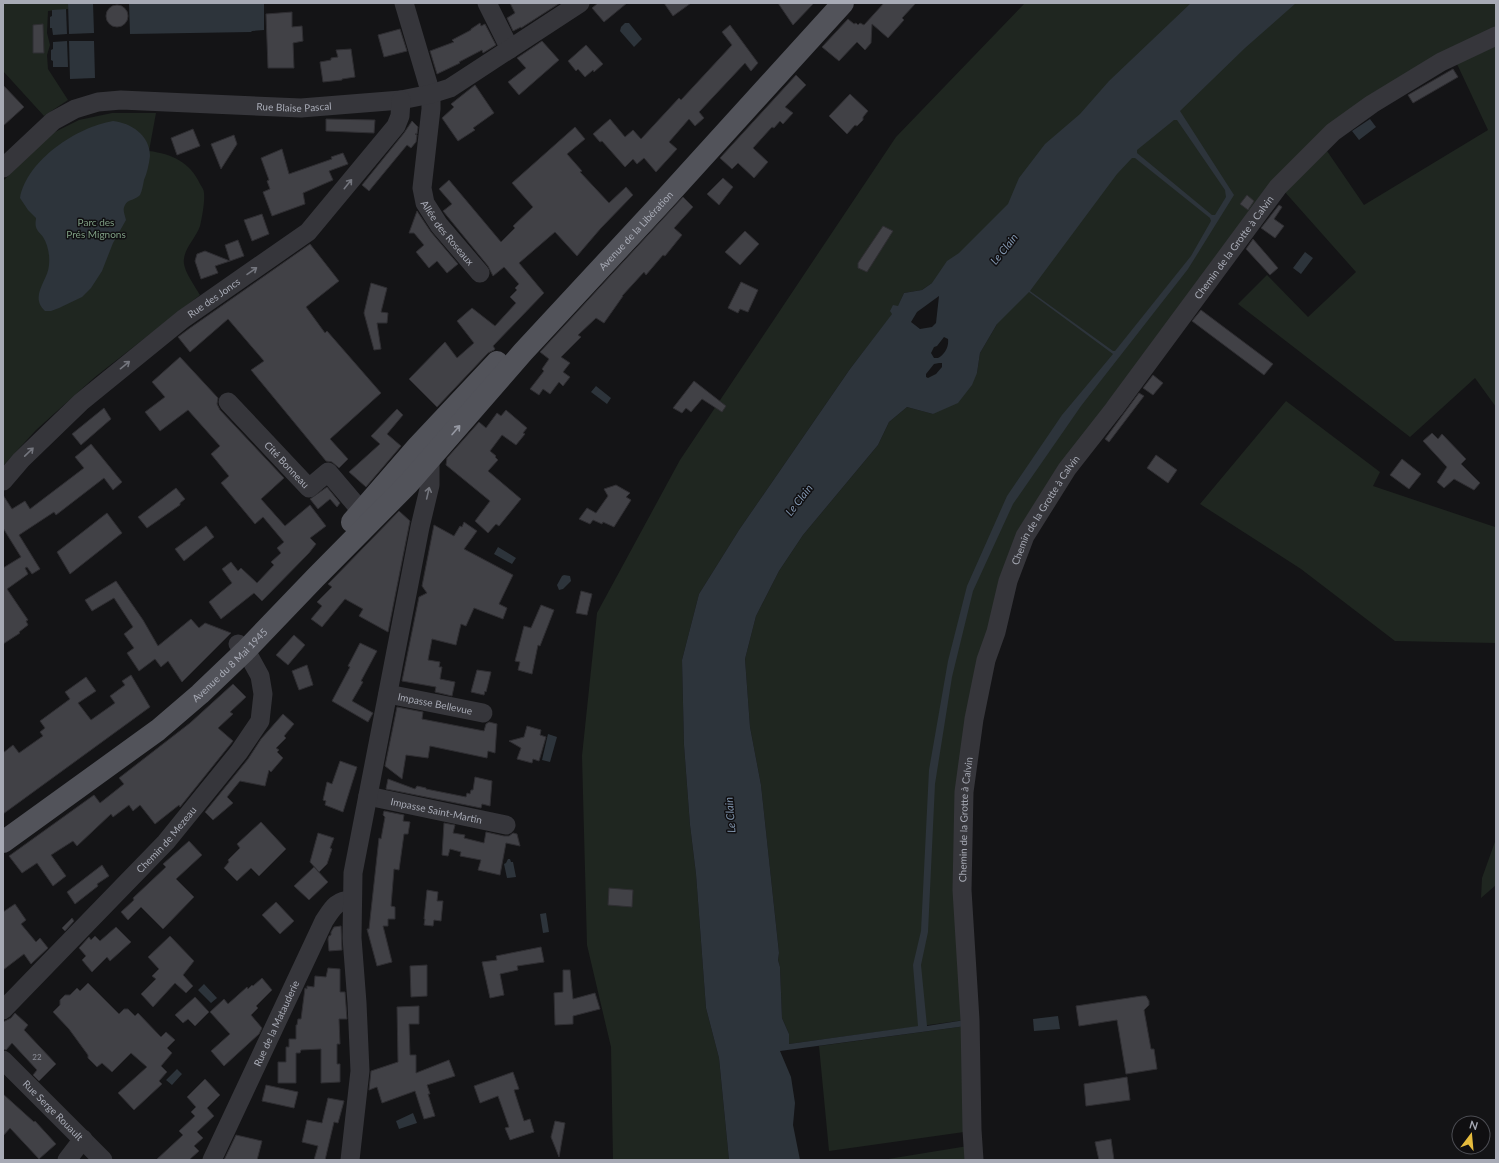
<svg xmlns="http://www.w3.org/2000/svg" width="1499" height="1163" font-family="Lato,sans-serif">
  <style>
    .green { fill: #1f2620 }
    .water { fill: #2d343b; fill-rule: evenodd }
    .building { fill: #414146; stroke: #2f2e32 }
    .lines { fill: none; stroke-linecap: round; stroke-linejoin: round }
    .minor { stroke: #36363b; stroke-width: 19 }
    .major { stroke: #52535a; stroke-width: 22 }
    .oneway { stroke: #74767e }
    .oneway2 { stroke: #9699a3 }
    .labels { text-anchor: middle; stroke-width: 3; stroke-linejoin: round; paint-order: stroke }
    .number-label { font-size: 8px; fill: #8e9099 }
    .street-label { font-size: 10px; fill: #a7aab5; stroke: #100f11 }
    .park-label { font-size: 10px; fill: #7f9f84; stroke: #100f11 }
    .water-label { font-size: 11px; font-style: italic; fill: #8095ae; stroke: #100f11 }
  </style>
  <rect width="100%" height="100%" fill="#141416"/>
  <!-- green -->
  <path class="green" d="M3,3H68V9L48,11L47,33L50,45L47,55L48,69L68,100L44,116L3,71Z
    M1025,3H1496V32L1283,174L1025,536L974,719L965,1020L789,1044V1034L782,1018L780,967L778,960L779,953L761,785L750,727L745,659L756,616L779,571L803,535L878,445L889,422L907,407L933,414L977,373L980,353L997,324L932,283L922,290L904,293L898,307L850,369L739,530L699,594L682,660L684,745L690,825L696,874L706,1008L719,1058L729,1160H613L611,1047L587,945L582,756L597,613L680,460L896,137Z
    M1496,45V407L1475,378L1410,437L1238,304L1267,275L1308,317L1356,272L1284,191L1327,151L1364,205L1488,130L1457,64Z
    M112,113H156L149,151C172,154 190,162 200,184C202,187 204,190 204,193C205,201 202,218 200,226C196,238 185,247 184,259C182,269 195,286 200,295L95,377L36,430L3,466V181L51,134L79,120Z
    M1286,401L1380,472L1373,486L1495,527L1496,525V643L1395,641L1301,569L1200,504Z
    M1496,839V885L1481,898L1482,878Z
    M966,1026L964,1132L829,1151L819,1046Z
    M974,1145V1160H882Z"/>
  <!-- water -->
  <path class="water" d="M68,3H93L94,33L69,34Z
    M129,3H264V30L252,31L251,32L130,34Z
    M1191,3H1296L1245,48L1180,111L1234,195L1188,269L1081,406L1013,504L973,591L952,677L935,784L928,932L921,965L927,1026L965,1020L966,1026L780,1051L791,1077L795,1103L793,1125L800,1160H729L719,1058L706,1008L696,874L690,825L684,745L682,660L699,594L739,530L850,369L892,314L890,311L893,305L898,306L904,293L922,290L932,283L947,261L959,253L1008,204L1019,178L1045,144L1080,114L1109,81ZM1174,120H1177L1225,190L1226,197L1215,215H1212L1137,153V150ZM1132,158H1135L1210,218L1211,221L1191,256L1115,351H1113L1030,291L1117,174ZM1029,292L1113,354L1062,415L1007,496L967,586L948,661L929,770L921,931L913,965L918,1026L789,1044V1034L782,1018L780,967L778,960L779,953L761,785L750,727L745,659L756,616L779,571L803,535L878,445L889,422L907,407L933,414L958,403L972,385L977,373L980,353L997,324ZM939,296L936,323L932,327L920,329L911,322L917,312ZM944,337L948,339C949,347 945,354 938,358H934L931,353L934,347L937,346ZM939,363H942V367L936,374L928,378L926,377V374L934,364Z
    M66,9L67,34L53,35L52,28H50V17L52,16V10Z
    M625,23H629L642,39L634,47L620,31L621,27Z
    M67,41L68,67H53V61L51,60V50L53,49V42Z
    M69,41H94L95,78L70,79Z
    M1370,119L1376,127L1359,140L1352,131Z
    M113,121C131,123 150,135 150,156C149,164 147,173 144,180C143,185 142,191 140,195C136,200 128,199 125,205C122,210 125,215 126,220L113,243L102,271L91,288L82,297L59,308L51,311H45C29,296 48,281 49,265C50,255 48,245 43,237C41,234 37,231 36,227C35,224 36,220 36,218L28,210L20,198C27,160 77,127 113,121Z
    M1305,252L1313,258L1301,274L1293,268Z
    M596,386L611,398L607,404L591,392Z
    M498,547L516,558L512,564L494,554Z
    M564,575L570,576L571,581L563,589L559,590L557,585L562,576Z
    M548,734L557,737L550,762L542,760Z
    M508,859H510L511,862H513L516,877L507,878L504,864L506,863Z
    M546,913L549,932L543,933L540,914Z
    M204,984L217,998L211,1003L198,990Z
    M1058,1016L1060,1029L1034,1031L1033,1019Z
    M177,1069L182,1074L172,1085L166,1080Z
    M413,1113L417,1123L399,1129L396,1121Z"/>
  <!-- building -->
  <path class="building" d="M510,3H560L521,28V27L513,31L507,18L515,13Z
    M598,3H627L604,22L592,8Z
    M664,3H691L673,16Z
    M778,3H814L793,25Z
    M884,3H916L902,18L904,20L888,38L872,24L871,43L865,50L857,42L839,61L822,47L848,19L854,24L856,23L858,25L860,23L864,25Z
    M106 16a11 11 0 1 1 22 0a11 11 0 1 1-22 0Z
    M292,12V27L302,26L303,41L293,43L294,68H268L266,14Z
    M480,23L481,26L485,24L496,45L483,53L482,50L459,62L460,63L437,74L430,51L454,42L452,40L471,30V29Z
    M43,24L44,53H33V25Z
    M730,25L758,63L751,71L745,63L699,112L704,118L695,126L689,119L669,142L677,149L656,172L644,158L637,164L633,159L625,167L602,141L600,142L593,134L610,119L625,137L633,130L641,139L679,98L681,100L732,45L722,32Z
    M400,29L407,51L384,57L378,35Z
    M542,41L559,60L519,95L508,82L526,68L517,58Z
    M586,45L603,64L594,72L593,70L585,77L578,69L576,71L568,61Z
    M351,49L355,77L342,79V80L323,82L320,62L331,60V58L338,57L336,50Z
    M1453,69L1458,77L1413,103L1408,95Z
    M796,75L806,85L785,107L793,113L783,124L780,121L774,128L772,127L753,148L768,162L754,178L738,163L732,169L720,158Z
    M3,85L24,107L3,126Z
    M475,85L494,113L473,128L475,130L458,141L442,118L454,107L451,104Z
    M850,94L868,111L863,117V120L857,126L855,125L847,134L829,116Z
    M326,119L375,120L374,133L326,131Z
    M412,121L418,127L417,134H415L417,135L416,142L411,148L407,145L369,191L362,185L404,133Z
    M575,127L585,139L567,154L582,171L580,172L609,203L626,187L633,195L601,228L577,256L555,232L519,263L544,293L493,346L495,349L494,350L488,353L437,407L409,379L445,342L457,358L474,343L457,321L472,308L495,326L516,303L510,297L517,290L515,288L519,284L504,267L493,276L488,266L443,211L452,204L439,189L449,180L501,242L515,228L513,226L533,207L512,183Z
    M193,129L200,146L177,155L171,138Z
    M234,135L237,144L221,169L211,144Z
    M282,149L289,174L332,159L331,157L343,153L348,164L329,171L333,180L303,193L305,204L272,216L263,192L270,189L267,181L269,180L261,158Z
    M723,178L733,187L719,205L707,194Z
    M1247,195L1254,201L1248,210L1240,204Z
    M683,197L693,207L674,228L682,235L665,256L663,255L646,275L644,272L622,296H623L604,323L596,318L578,335L581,337L561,357L570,363L563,372L570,377L563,386L559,382L550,394L543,389L539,395L530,389L544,371L542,369L549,359L540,352Z
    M1279,205L1282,207L1274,219L1284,226L1275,238L1261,228Z
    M417,211L431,232L458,264L447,273L437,261L429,268L416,252L424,245L414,233H409Z
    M262,214L269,234L252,241L244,220Z
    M883,226L893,231L867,272L858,268V263Z
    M745,231L759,244L740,265L725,252Z
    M1253,239L1278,268L1270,275L1246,249Z
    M238,240L244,256L230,261L225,245Z
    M310,244L339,281L306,307L325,333L327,331L381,393L330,439L348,459L339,468L332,462L326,461L251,370L264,361L228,319L190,352L178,337L190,328Z
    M205,251L230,261L215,266L218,273L201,279L195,261L197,254Z
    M741,282L758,290L748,312L740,309L738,313L728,308Z
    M371,283L387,288L381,312L388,313L387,323H377L381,349L374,350L364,313Z
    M1201,310L1273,364L1264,375L1192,321Z
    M180,357L218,398L217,404L220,410L284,478L261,499L285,526L310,505L326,526L310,538L316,544L309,553L262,601L254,593L221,619L209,602L232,583L222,569L231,562L238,571L241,568L257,583L274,565L271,562L281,553L277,548L284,542L263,517L255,524L221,483L229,476L211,454L220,446L188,410L160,431L145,412L165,397L152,382Z
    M1153,375L1163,383L1153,395L1143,388Z
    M694,381L726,406L722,412L702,399L691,412L686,408L682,413L673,408Z
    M1139,393L1144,396L1109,442L1105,439Z
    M104,408L111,419L81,445L72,434Z
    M397,409L403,415L387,434L401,446L366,487L349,472L380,444L371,436Z
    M506,410L527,428L523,433L525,434L516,445L502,435L490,451L496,456L495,457L498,460L488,471L521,499L499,526L496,524L488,533L475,521L490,501L446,465L447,458L479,422L486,428L497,413L501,416Z
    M1432,433L1438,439L1442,434L1466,459L1461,464L1480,483L1474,490L1454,479L1444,488L1437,482L1447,467L1423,441Z
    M91,444L122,482L113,490L104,478L56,515L54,512L19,535L40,569L32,574L27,567L25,568L28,574L7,589L28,620L26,621L28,625L19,632L20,633L3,644V568L21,557L3,528V495L12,509L25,501L30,509L84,468L75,457Z
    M1156,455L1177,470L1168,483L1147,468Z
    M1402,459L1421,474L1409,489L1390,475Z
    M616,485L630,493L626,497L631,500L614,527L603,522L602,524L593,520L590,524L579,519L587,508L596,513L608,496L604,489Z
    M327,487L340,503L337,507L330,499L318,509L310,499Z
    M176,488L185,499L180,503V505L147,528L138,517Z
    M399,511L410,521L388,632L359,616L363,609L345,599L322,627L311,619L322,606L317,602L332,587L328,584Z
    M107,513L122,533L70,574L57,552Z
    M464,522L477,531L464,549L513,575L499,604L507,608L503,619L474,608L466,626L461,624L456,645L432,639L428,660L440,662L439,667H442L440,679L455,682L452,696L435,692L436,687L402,681L419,597L427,593L422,586L434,525L454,536L460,526L462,527Z
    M206,526L214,537L184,561L175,549Z
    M116,581L143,620L158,646L191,619L199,628L205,623L231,633L182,682L168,661L161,667L155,659L139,671L127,653L134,648L124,634L133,627L114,598L92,611L85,600Z
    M581,591L592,594L587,615L576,613Z
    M541,605L554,610L540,646L538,645L532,674L518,670L520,662L515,661L524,626L531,628Z
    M294,635L305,645L288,665L276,655Z
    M360,643L377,651L361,681L363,682L352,701L373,713L368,722L332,701L350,667L348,666Z
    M307,665L313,685L299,690L292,671Z
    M477,670L491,672L486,692L485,691L484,695L471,692Z
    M131,675L150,707L3,814V753L13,745L19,753L43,736L40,732L45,728L40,721L70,699L65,692L86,677L96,691L78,703L91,720L115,703L110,696L125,685L122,681Z
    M233,684L246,697L230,712L233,714L218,728L233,741L180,807L179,805L155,824L140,805L133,811L129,805L113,817L111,814L77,846L73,841L51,855L66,876L53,886L37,863L22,873L9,856L94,795L100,803L124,784L119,778L190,723Z
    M397,707L423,712L422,719L484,731L486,724L489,722L497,724L495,753L488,751L487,758L430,746L428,758L406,755L402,779L385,766Z
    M283,714L294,724L284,736L286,738L276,748L279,750L277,752L283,758L271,772L269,770L265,786L240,781L227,797L233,803L213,820L205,812L248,759L261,739Z
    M527,726L541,730L540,735L546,737L539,761L533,759L532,763L517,759L521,748L509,741L524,737Z
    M340,761L357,767L343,812L325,805L326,801L323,800L327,782L332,784Z
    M475,777L492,781L490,806L482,804L481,808L386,789L388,779L415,789L417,786L426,788V789L466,797L467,793L470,794L471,790H473Z
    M384,811L404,815L403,821L410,822L408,834H404L399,870L394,869L391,906L395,907V919H388V926H383L392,962L377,966L367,929H369L379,838L381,839L385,817L383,815Z
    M261,822L286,849L259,876L251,868L237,881L224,868L229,862L228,860L240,848L237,844Z
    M444,823L455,825L453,833L465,835L464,838L484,843L486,832L504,836H509L513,833L517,834L520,846L506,843L500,875L478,870L481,860L460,856L461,852L450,849L448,856L442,855Z
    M318,833L334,838L330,848L332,849L327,864L319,872L310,862Z
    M189,841L202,855L176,879L194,897L163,929L141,907L128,920L121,912L134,900L133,898L166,867L163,864Z
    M102,865L109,876L97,884L98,886L75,904L67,892Z
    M314,867L328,882L309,900L294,886Z
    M609,888L633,890L632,907L608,905Z
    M427,890L438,892L437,901H443L441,921L434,920L433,926L424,925L425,919H424Z
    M276,902L294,921L280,934L262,915Z
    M15,904L26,920L21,924L36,942L40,938L48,948L31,964L24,954L3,970V912Z
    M72,918L74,921L65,931L62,928Z
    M341,926L342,950L329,951L328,939L329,936L331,935V932L334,927Z
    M116,927L131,942L110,961L107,957L92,972L82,960L86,956L79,948L89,937L91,940L95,936L100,941Z
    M170,936L194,961L183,975L193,986L186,993L175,983L153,1007L141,994L156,979L152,976L159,969L148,957Z
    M541,947L544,962L517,966L518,970L500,974L504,995L490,998L482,962L497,960L496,956Z
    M427,965V996L411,997L410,966Z
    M328,968L340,969V992H345L347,1019H339L340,1044H337V1064H340V1082L321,1083V1049L301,1050L300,1053H296V1083H278V1062H286V1047H289V1039H296V1025H297L298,1019H301L305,988L307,989V986L314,987L315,976L326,977Z
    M563,970H570L573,999L595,993L600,1009L573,1016V1024L555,1025L554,993L563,992Z
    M262,978L272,990L256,1006L258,1008L251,1015L262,1028L259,1034L224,1066L211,1051L230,1034L210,1012L224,999L228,1004L247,987L248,989L252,985L253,986Z
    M88,983L119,1014L124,1009H128L135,1016L138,1013L161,1037L166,1032L175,1040L167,1048L172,1053L161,1066L167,1072L159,1081L162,1084L134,1110L118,1093L147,1067L131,1053L112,1072L102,1063L97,1067L88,1058V1055L69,1029L53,1012L60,1005V1000L65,995H70L77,988L80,991Z
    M1142,996H1146L1149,1001V1005L1144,1010L1151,1049H1154L1157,1069L1126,1074L1117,1020L1079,1026L1076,1006Z
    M195,997L209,1012L195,1026L188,1019L183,1023L175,1015Z
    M419,1006V1024H409L410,1055H416V1073L449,1060L455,1076L427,1085L430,1094H428L435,1116L424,1119L415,1091L382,1103L377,1087L369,1090L371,1071L398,1062L397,1007Z
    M15,1013L28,1025L24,1030L56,1064L39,1081L33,1075L37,1070L12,1043L6,1050L3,1049V1022L11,1018Z
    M513,1072L519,1089L514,1090L524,1121L530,1119L534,1132L510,1140L505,1128L509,1127L498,1096L480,1103L474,1086Z
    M1127,1077L1130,1100L1086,1106L1084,1084Z
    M205,1079L220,1095L207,1108L214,1116L197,1132L203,1138L194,1146L199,1151L189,1160H156L183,1135L179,1131L195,1116L191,1112L196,1107L187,1097Z
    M266,1085L298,1092L294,1108L262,1101Z
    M3,1094L34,1122L35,1121L56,1144L39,1159L10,1128L3,1136Z
    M328,1098L344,1101L338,1123L334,1122L325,1160H314L318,1146L302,1142L307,1120L322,1123Z
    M555,1121L565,1123L559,1157L551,1137Z
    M236,1135L262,1141L257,1160H224Z
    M1111,1139L1114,1160H1099L1095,1142Z"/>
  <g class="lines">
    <!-- minor -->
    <g class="minor">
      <path id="s1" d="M404,3L431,94V109L422,188L425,203L439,225L480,273"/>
      <path d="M487,3L510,49"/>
      <path id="s2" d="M3,168L53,121L75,109L98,102L121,100L301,108L401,100L431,94L450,88L580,3"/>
      <path id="s3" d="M228,402L309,488L328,472L362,512"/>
      <path id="s4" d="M3,481L21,460L81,402L183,319L308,232L396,126L400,116L401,100"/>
      <path id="s5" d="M388,694L483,713"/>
      <path id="s6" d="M368,796L506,825"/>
      <path id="s7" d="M3,1010L166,842L239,752L260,721L263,694L260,676L249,656L238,644"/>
      <path id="s8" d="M3,1060L103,1160"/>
      <path d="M67,1160L83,1139"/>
      <path id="s9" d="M212,1160L324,921C332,909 336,900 352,900"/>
      <path d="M350,1160L360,1071L357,1003L352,938L353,873L420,527L430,485V460L423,451"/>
      <path id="s10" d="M974,1160L972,1130L970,1020L962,890L964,792L974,719L986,660L996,632L1008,581L1025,536L1067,469L1114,409L1278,187L1333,132L1372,104L1441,62L1496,36"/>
    </g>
    <!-- major -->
    <g class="major">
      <path d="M352,522L418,446L497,362"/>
      <path id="s11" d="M3,842L158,730L200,694L245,651L316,577L408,484L523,352L664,200L843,3"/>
    </g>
  </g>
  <!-- one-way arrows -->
  <defs><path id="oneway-shaft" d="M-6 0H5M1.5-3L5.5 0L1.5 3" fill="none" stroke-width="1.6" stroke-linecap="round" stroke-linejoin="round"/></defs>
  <g class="oneway">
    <use href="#oneway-shaft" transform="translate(348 184) rotate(-51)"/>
    <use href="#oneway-shaft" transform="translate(252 271) rotate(-35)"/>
    <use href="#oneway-shaft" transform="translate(125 365) rotate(-39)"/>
    <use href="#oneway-shaft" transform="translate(29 452) rotate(-44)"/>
    <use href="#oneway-shaft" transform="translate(428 493) rotate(-77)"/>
  </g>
  <use class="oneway2" href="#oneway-shaft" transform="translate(456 430) rotate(-49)"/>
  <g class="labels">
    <!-- number labels -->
    <g class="number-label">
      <text x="37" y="1060">22</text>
    </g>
    <!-- street labels -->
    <g class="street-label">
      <text dy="4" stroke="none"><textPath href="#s2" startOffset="314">Rue Blaise Pascal</textPath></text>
      <text dy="4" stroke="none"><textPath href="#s11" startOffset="883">Avenue de la Libération</textPath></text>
      <text dy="4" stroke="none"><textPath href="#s1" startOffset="242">Allée des Roseaux</textPath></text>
      <text dy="4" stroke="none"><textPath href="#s10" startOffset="989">Chemin de la Grotte à Calvin</textPath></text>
      <text dy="4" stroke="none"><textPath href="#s4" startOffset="280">Rue des Joncs</textPath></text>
      <text dy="4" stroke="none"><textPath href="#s3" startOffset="86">Cité Bonneau</textPath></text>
      <text dy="4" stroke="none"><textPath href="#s10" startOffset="665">Chemin de la Grotte à Calvin</textPath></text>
      <text dy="4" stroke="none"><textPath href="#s11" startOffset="288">Avenue du 8 Mai 1945</textPath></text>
      <text dy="4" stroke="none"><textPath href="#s5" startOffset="48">Impasse Bellevue</textPath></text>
      <text dy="4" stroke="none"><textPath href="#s6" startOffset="70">Impasse Saint-Martin</textPath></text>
      <text dy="4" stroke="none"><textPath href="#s10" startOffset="341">Chemin de la Grotte à Calvin</textPath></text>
      <text dy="4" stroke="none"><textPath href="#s7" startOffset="236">Chemin de Mezeau</textPath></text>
      <text dy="4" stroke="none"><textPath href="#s9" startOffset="151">Rue de la Matauderie</textPath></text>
      <text dy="4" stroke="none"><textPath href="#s8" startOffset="71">Rue Serge Rouault</textPath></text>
    </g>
    <!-- park labels -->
    <g class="park-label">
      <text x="96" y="226">Parc des<tspan x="96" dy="12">Prés Mignons</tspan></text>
    </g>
    <!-- water labels -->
    <g class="water-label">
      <text transform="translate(1004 249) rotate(-51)" y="4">Le Clain</text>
      <text transform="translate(799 500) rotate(-52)" y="4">Le Clain</text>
      <text transform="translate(730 815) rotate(-95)" y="4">Le Clain</text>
    </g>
  </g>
  <!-- border -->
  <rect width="1499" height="1163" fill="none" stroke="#a7aab5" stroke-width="8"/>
  <!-- north arrow -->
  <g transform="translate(1471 1135) rotate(16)"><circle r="19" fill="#100f11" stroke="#4c4d53"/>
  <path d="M0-3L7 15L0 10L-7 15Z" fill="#e6bb3d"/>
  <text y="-6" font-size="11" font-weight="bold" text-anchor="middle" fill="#a7aab5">N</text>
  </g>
</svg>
